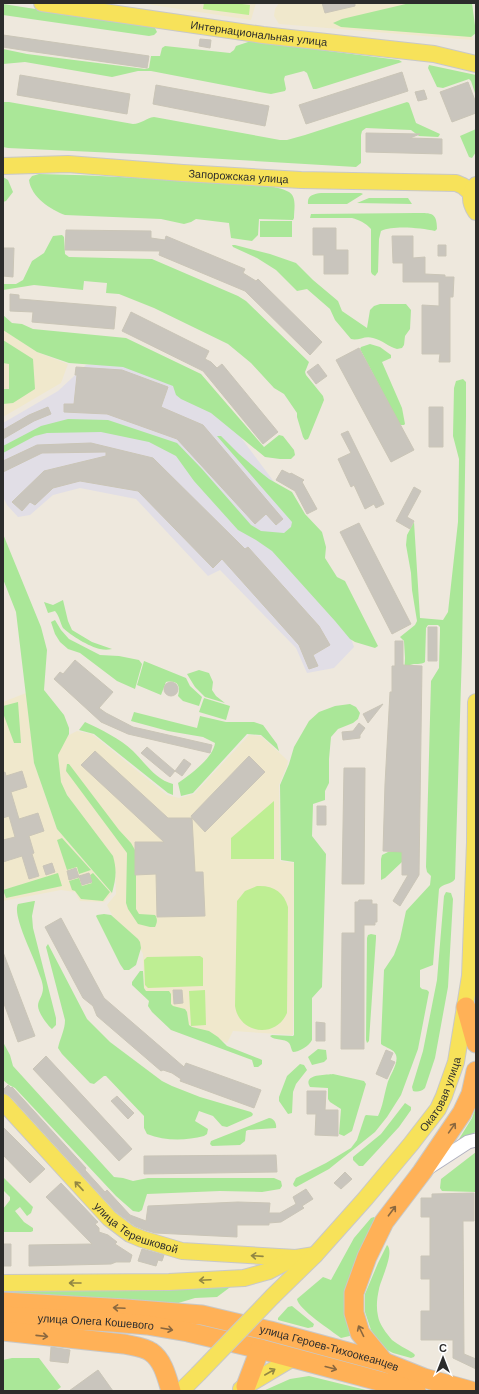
<svg xmlns="http://www.w3.org/2000/svg" width="479" height="1394" font-family="Arial,sans-serif">
  <style>
    .industrial { fill: #e1dee6 }
    .education { fill: #f0e8cc }
    .green { fill: #aae798 }
    .pitch { fill: #beee93 }
    .building { fill: #c9c5bd; stroke: #cac5b7 }
    .lines { fill: none; stroke-linecap: round; stroke-linejoin: round }
    .minor-casing { stroke: #b1b2c0; stroke-width: 15 }
    .major-casing { stroke: #c8c8c8; stroke-width: 18 }
    .highway-casing { stroke: #c8c8c8; stroke-width: 21 }
    .minor { stroke: #fff; stroke-width: 13 }
    .major { stroke: #f7e25a; stroke-width: 16 }
    .highway { stroke: #ffb157; stroke-width: 19 }
    .major-bridge-casing { stroke: #c8c8c8; stroke-width: 18; stroke-linecap: butt }
    .major-bridge { stroke: #f7e25a; stroke-width: 16 }
    .oneway { stroke: #8b683f }
    .oneway2 { stroke: #928743 }
    .labels { text-anchor: middle; stroke-width: 3; stroke-linejoin: round; paint-order: stroke }
    .street-label { font-size: 11px; fill: #2c2c2c; stroke: #fff }
  </style>
  <rect width="100%" height="100%" fill="#eee8dd"/>
  <!-- industrial -->
  <path class="industrial" d="M121,362L181,384L222,412L298,514L344,618L354,647L334,668L307,673L296,648L220,570L208,576L136,499L80,488L53,495L30,515L18,517L7,505L3,497V423L58,391L86,365Z"/>
  <!-- education -->
  <path class="education" d="M140,3H256L251,20Z
    M279,3H467L473,40L279,24L274,16L275,9Z
    M3,331H5L37,352L68,364L61,383L3,417Z
    M26,693L34,763L57,829L112,893L104,902L80,901L75,892L61,890L3,901V702Z
    M77,731L92,734L167,795L179,798L194,794L249,735L261,736L284,757L288,761L287,766L279,785L280,861L294,863L293,1035L233,1031L227,1043L180,1025L144,989L143,954L140,948L125,940L107,905L116,894L115,866L60,784L56,752L63,740L71,734Z"/>
  <!-- green -->
  <path class="green" d="M410,3H472L476,33L471,37L341,27L333,23L342,19Z
    M3,4L152,27L155,28L157,32L154,35L149,36L3,15Z
    M251,41L399,60L402,62L316,89H313L307,73L304,71L285,76L284,79L286,89L285,91L271,94L265,93L151,71H138L112,77L25,62L3,64V49L27,54L145,69L149,68L151,56H160L162,48L165,46L230,53L234,50L236,46Z
    M429,65L476,75V96L471,81L469,79L443,88L437,87L428,68Z
    M3,102H9L133,124C141,124 146,118 154,117L280,140H287L305,135L407,102L409,103L416,123L440,134L439,136L438,137L419,136L411,130L366,128L362,131L361,135V163L356,167L138,154L8,148L3,147Z
    M476,129V152L472,158L469,157L460,136Z
    M39,174C99,175 159,179 219,183C238,184 274,183 289,192C297,197 294,209 294,218L293,220L259,219L258,235L252,241L231,238L229,223L196,219L191,222L184,224L161,219L65,215C51,210 31,197 29,180L32,176Z
    M3,177L8,180L13,192L6,201L3,202Z
    M321,193H361L363,194L347,204H308C307,195 314,194 321,193Z
    M369,198H408L412,204L357,203Z
    M416,213C431,213 437,212 437,229L435,231C421,228 394,225 381,231L379,239L378,272L375,276L372,274L371,272V229C366,223 359,220 352,218H310L311,214Z
    M260,221H292V237H260Z
    M62,235L64,237L65,254L69,257L152,259L238,296L246,301L309,362L305,372L306,375L323,396L324,400L309,437L308,439L305,440L303,437L297,417V413L284,394L274,388L251,363L228,344L154,308L119,294L106,293L107,283L84,281L83,290L34,285L3,290V284H16L23,280L32,261L44,253L53,236Z
    M232,245H235L270,254L296,263L313,280L338,301L342,311L367,328L370,310L374,306L380,304H406L411,310L410,329L405,336L404,345L402,348L397,349C389,347 382,340 373,338C365,335 359,341 351,339L335,320L330,309L307,289L297,291L276,270L257,258L233,247Z
    M3,315L12,323L22,324L33,329L126,338L201,374L264,447L279,435L283,436L294,450L295,455L291,459H280L265,457L211,413L181,399L176,395L173,386L123,367L69,363L37,352L3,330Z
    M3,340L33,359L35,389L13,403L3,404V389H9V364L3,363Z
    M370,344L380,347L391,355V358L382,362L402,408L405,424L404,425H400L360,349L361,347Z
    M463,379L466,382V416L462,652L455,879C451,885 443,883 439,889L433,965L420,970V987L422,989L427,990L429,992L418,1049L401,1095L387,1117L375,1132L329,1169L296,1187L294,1186L293,1184L296,1178L326,1163L351,1148L357,1140L365,1116L366,1115L378,1116C383,1106 384,1095 387,1085C389,1076 399,1064 396,1055C394,1049 386,1048 381,1044V1041L384,970L394,955L400,939L406,911L430,885L431,876L427,872L426,867L431,681L439,668L440,632V627L438,625H428L426,628L425,662C421,665 415,663 410,665L403,861L385,878L381,880V859L382,855L388,852L395,851L405,658L404,641L400,637L415,625L417,621L412,590L411,573L406,545L407,535L414,522L420,618L443,620L448,612L458,522L459,459L453,436L454,388L456,381Z
    M68,419L108,420L177,443L202,469L251,525L261,531L284,533L291,527L292,522L217,436H221L239,454L259,471L269,479L292,492L305,514L322,532L326,547L325,558L337,577L345,581L378,646L375,648L355,642L350,639L335,621L272,551L256,540L238,530L194,481L176,456L149,442L101,432L47,433L35,436L3,453V446L41,426Z
    M3,534L41,627L47,650L44,690L64,715L69,728V734L58,755L61,782L67,795L113,856C117,870 116,879 112,893L57,829L34,763L16,612L3,579Z
    M63,600L68,621L72,630L92,642L112,649C108,650 104,650 100,649C90,647 70,635 63,628C60,623 60,617 55,611L48,613L44,602L53,605Z
    M55,620L61,630L69,639L100,655L119,656L139,660L142,664L135,689L117,681L80,653L68,649L60,642L55,634L51,622Z
    M144,661L186,678L190,686L202,697L199,706L183,701L178,696C181,685 177,680 166,682L161,695L137,685Z
    M199,670L209,673L213,682L212,690L216,696L225,703L205,697L195,687L187,674Z
    M204,698L230,706L226,720L199,712Z
    M18,702L21,743H14L3,713V706Z
    M350,704L356,707L360,713L358,719L353,723L338,729L331,737L329,759V783L325,791V800L313,804L312,836L326,854L322,987L312,998V1040C309,1046 299,1052 293,1052C291,1050 291,1045 289,1043C285,1038 274,1041 270,1036L272,1035L293,1036L294,1035V862L281,860L280,785L289,764L294,747L309,721L319,712L335,706Z
    M134,712L197,728L200,716L226,722H254L263,725L277,744L279,751L261,735L247,734L193,793L181,796L178,783C191,774 213,758 215,743L203,737L168,731L131,721Z
    M85,722C102,730 119,738 133,751C145,763 156,780 173,784V795L168,793L94,734L79,730Z
    M67,764H69L119,830L131,843L135,850L136,860V909L139,914L155,915C158,919 157,923 155,927H150L138,924L128,909L126,903L127,853L66,771Z
    M62,838L91,870L79,874L77,867L67,870L57,840Z
    M58,873L62,886L6,898L3,890Z
    M93,873L110,892L103,901L81,899L75,891L72,890L69,881L79,878L82,886L92,883L90,875Z
    M446,892L451,893L453,899L448,987L435,1058L425,1088C421,1092 417,1092 413,1091L412,1087L423,1051L437,980L444,896Z
    M34,901H35L32,916L33,928L56,1018V1025L52,1029C47,1025 38,1012 38,1006C38,1000 43,996 43,988C43,982 39,974 37,968C33,955 12,915 18,904Z
    M104,914L111,915L138,939L140,942L141,948L136,965L129,970H124L120,964L96,916L97,915Z
    M371,934L376,935V938L369,1041L367,1043L366,1040L367,938L368,935Z
    M48,944L87,1019L110,1042L162,1081L172,1086L200,1097L251,1112L253,1114L252,1116L227,1127L222,1126L213,1116L199,1111L195,1121L208,1129L207,1134L204,1136C185,1141 165,1141 147,1134L144,1128V1116L106,1076H104L94,1084L90,1083L62,1054L58,1048C60,1038 65,1030 65,1020L46,947Z
    M140,971H143L144,988L146,991H169L171,994V1004L173,1006L185,1009L187,1012L189,1025L192,1027L209,1031L218,1037L227,1046L260,1059L262,1060V1064L258,1067H254L252,1060L171,1030L152,1012L148,1006L149,1001L132,985V982Z
    M3,1042L10,1055L13,1066L114,1177L123,1178L133,1181L148,1178H274L281,1181L282,1186L280,1189L262,1192L220,1191L147,1194L142,1210L139,1212L133,1211L116,1196L15,1088L9,1085L3,1080Z
    M318,1049L326,1050L327,1059L324,1062L312,1065L308,1057Z
    M300,1064L304,1065L307,1070L296,1084L293,1092L292,1113L288,1114L279,1101V1097L287,1076Z
    M333,1074L364,1081L366,1084L352,1131L344,1136L339,1134L341,1109L330,1102L328,1099V1088L310,1087C302,1074 326,1075 333,1074Z
    M405,1103L411,1107V1110L399,1127L363,1166H359L353,1160V1157L381,1134Z
    M476,1106V1132L459,1139L472,1118Z
    M269,1118C274,1118 277,1124 276,1128L248,1130L246,1131L245,1141L240,1145L212,1146L210,1144L211,1141Z
    M476,1152V1192L442,1191L440,1188L441,1179Z
    M3,1177L33,1207L31,1213L27,1216L20,1207L15,1211L24,1222L33,1228V1231L31,1232H3V1209L10,1200V1197L3,1190Z
    M374,1217L375,1218L354,1335L341,1338C332,1331 298,1309 297,1299L323,1277L331,1280L354,1238L371,1218Z
    M387,1245C395,1252 381,1279 379,1289C377,1298 376,1307 378,1316C379,1324 387,1334 392,1340C398,1345 407,1349 413,1353L415,1355L414,1357L411,1358L393,1353L383,1348L371,1330L365,1312V1294L378,1263Z
    M233,1285L217,1297L195,1298L175,1304L3,1294V1287Z
    M292,1306L314,1324L313,1327L308,1328L278,1320V1318L288,1307Z
    M12,1358H39L61,1387L56,1391H3V1360Z
    M309,1376L370,1391H263L290,1379Z"/>
  <!-- pitch -->
  <path class="pitch" d="M204,3H234L250,5L249,15L203,9Z
    M274,801V859H231V838Z
    M257,886C273,885 284,892 288,907L287,1013C276,1039 239,1034 235,1006L237,901L245,891Z
    M200,956L203,958V986L148,988L145,985L144,960L147,957Z
    M205,990L206,1025L191,1026L189,991Z"/>
  <!-- building -->
  <path class="building" d="M322,3H355V6L325,13Z
    M3,35L149,56L147,68L28,51L3,47Z
    M200,39L211,40L210,48L199,46Z
    M402,72L408,91L306,124L299,105Z
    M20,75L130,94L127,114L17,95Z
    M468,82L476,103V113L452,122L440,92Z
    M156,85L269,106L265,126L153,104Z
    M424,90L427,99L418,101L415,92Z
    M366,133L420,134L410,138L442,139V154L366,152Z
    M313,228H336V250H348V274H324V255H313Z
    M66,230L151,231V238L165,240L166,236L245,269L243,273L256,281L258,279L322,342L310,355L245,291L159,255L160,251L65,250Z
    M392,236H413V258L425,257V274L445,275V277H454L453,297H450V362H439L440,354H422V305L439,306V282H403V263H393Z
    M438,245H446V256H438Z
    M3,248H14L13,277L3,276Z
    M10,294L19,295V299L116,307L114,329L32,322L33,312L10,311Z
    M131,312L209,351L205,359L211,362L217,368L222,364L278,432L263,444L203,371L122,331Z
    M359,348L414,450L391,462L336,360Z
    M318,364L327,376L316,384L307,372Z
    M76,367L122,370L168,387L161,407L203,425L283,519L276,525L266,514L255,524L177,439L107,414L64,412V404H74L77,375H75Z
    M48,407L51,414L34,421L3,439V430L29,415Z
    M429,407H443V447H429Z
    M348,431L384,504L376,508L374,504L365,509L354,485L351,487L338,459L351,453L341,434Z
    M91,443L153,458L245,549L248,547L319,626L330,645L313,655L318,666L309,669L299,645L222,559L213,568L138,491L80,481L53,488L35,505L30,502L22,511L12,502L44,471L106,456V452L42,453L3,472V461L37,445Z
    M282,470L290,474L291,473L304,480L302,482L317,509L307,514L295,491L276,480Z
    M414,487L421,491L407,517L414,521L410,529L396,521Z
    M359,523L411,624L392,634L340,532Z
    M428,627H437V661H428Z
    M395,641H403V665L422,666L419,875L400,906L393,901L408,875H402V852L383,851L385,784L390,692H392V666H395Z
    M75,660L113,692L99,708L106,713L133,727L212,745L210,753L128,734L101,722L54,679L60,672L63,674Z
    M164 689a7 7 0 1 1 14 0a7 7 0 1 1-14 0Z
    M383,704L368,723L363,714Z
    M359,723L365,728L360,735V738L343,740L342,732L353,731Z
    M147,747L175,771L170,777L141,753Z
    M95,751L168,818H192L191,816L249,756L265,772L205,832L192,818L195,872H203L205,916L157,917L156,874L135,875V842H164L81,765Z
    M184,759L191,764L182,776L175,771Z
    M344,768H365L364,884H342Z
    M22,771L27,787L11,792L19,819L38,813L44,831L29,836L34,853L32,854L39,876L29,879L22,856L3,862V840L15,837L9,816L3,818V773L5,772L6,776Z
    M317,806H326V825H317Z
    M52,863L55,872L46,875L43,866Z
    M76,868L79,877L69,880L67,871Z
    M89,873L92,882L82,885L79,876Z
    M359,900H372V904H377V922H375V925H364V1049H341L342,933H355V902H358Z
    M61,918L104,998L184,1067L186,1063L261,1090L254,1108L180,1081L181,1079L172,1073L163,1070L161,1071L97,1016L93,1006L83,998L45,927Z
    M3,952L35,1036L18,1042L3,1001Z
    M173,990H182L183,1003L174,1004Z
    M316,1022L325,1023V1041H316Z
    M386,1050L393,1053L390,1060L395,1062L387,1079L376,1074Z
    M46,1056L132,1149L119,1161L33,1069Z
    M8,1085L11,1088L12,1087L86,1168L85,1170L105,1192L107,1190L130,1215L146,1221L148,1206L238,1202L270,1203L269,1213H280L296,1204L293,1197L306,1189L313,1199L302,1206L304,1208L281,1222L269,1223V1225H237V1237L155,1233L145,1230L135,1226L115,1211L10,1096L3,1093V1090Z
    M307,1091H326L325,1110H338V1136L315,1135L316,1114H307Z
    M117,1096L134,1113L128,1119L111,1101Z
    M3,1127L45,1169L30,1183L3,1155Z
    M276,1155L277,1172L144,1174V1156Z
    M345,1172L352,1179L341,1189L334,1183Z
    M61,1183L98,1222L95,1224L99,1228V1232L108,1235L117,1242L115,1244L132,1255L130,1262H116L111,1264L29,1266V1245L92,1244L46,1197Z
    M474,1193V1221H463L464,1354L476,1359V1369L453,1358V1340H421V1311H430V1279H421V1256H430V1217H421V1198H432V1194Z
    M3,1244H11V1266H3Z
    M142,1249L164,1255L162,1261L158,1260L156,1266L138,1261Z
    M51,1347L70,1350L68,1363L50,1361Z
    M98,1370L113,1391H69Z"/>
  <g class="lines">
    <!-- minor casing -->
    <g class="minor-casing">
      <path id="minor" d="M428,1168L468,1142L476,1140"/>
    </g>
    <!-- major casing -->
    <g class="major-casing">
      <g id="major">
        <path id="s1" d="M42,3L263,35L434,54L476,64"/>
        <path id="s2" d="M3,166L68,164L183,173L301,180L456,183L463,186L471,193"/>
        <path d="M476,185C469,194 470,203 476,212"/>
        <path id="s3" d="M3,1102L109,1218L130,1234L142,1239L182,1251L296,1258L315,1255"/>
        <path d="M3,1283L169,1282L244,1278L269,1271L294,1258"/>
        <path id="s4" d="M273,1296L315,1255L365,1199L411,1144L438,1109L444,1096L456,1062L470,976L475,842L476,702"/>
        <path d="M241,1389L293,1358"/>
        <path d="M181,1391L198,1374"/>
      </g>
    </g>
    <!-- highway casing -->
    <g class="highway-casing">
      <g id="highway">
        <path d="M466,1007L476,1043"/>
        <path id="s5" d="M3,1302L126,1309L202,1315L270,1331L384,1362L424,1378L471,1391"/>
        <path id="s6" d="M3,1316L112,1322L147,1325L188,1332L260,1349L416,1391"/>
        <path d="M3,1331L124,1344C133,1346 144,1347 151,1352C163,1360 167,1378 171,1391"/>
        <path d="M384,1362L360,1333L354,1313V1293L367,1257L384,1222L422,1172L462,1113L471,1094L476,1071"/>
        <path d="M246,1386L260,1349"/>
      </g>
    </g>
    <!-- minor -->
    <use href="#minor" class="minor"/>
    <!-- major -->
    <use href="#major" class="major"/>
    <!-- highway -->
    <use href="#highway" class="highway"/>
    <!-- major-bridge casing -->
    <g class="major-bridge-casing">
      <path id="major-bridge" d="M198,1374L273,1296"/>
    </g>
    <!-- major-bridge -->
    <use href="#major-bridge" class="major-bridge"/>
  </g>
  <!-- one-way arrows -->
  <defs><path id="oneway-shaft" d="M-6 0H5M1.5-3L5.5 0L1.5 3" fill="none" stroke-width="1.6" stroke-linecap="round" stroke-linejoin="round"/></defs>
  <g class="oneway">
    <use href="#oneway-shaft" transform="translate(452 1128) rotate(-55)"/>
    <use href="#oneway-shaft" transform="translate(392 1211) rotate(-53)"/>
    <use href="#oneway-shaft" transform="translate(119 1308) rotate(-177)"/>
    <use href="#oneway-shaft" transform="translate(167 1329) rotate(10)"/>
    <use href="#oneway-shaft" transform="translate(361 1331) rotate(-116)"/>
    <use href="#oneway-shaft" transform="translate(42 1336) rotate(6)"/>
    <use href="#oneway-shaft" transform="translate(331 1368) rotate(15)"/>
  </g>
  <g class="oneway2">
    <use href="#oneway-shaft" transform="translate(79 1186) rotate(-133)"/>
    <use href="#oneway-shaft" transform="translate(257 1256) rotate(-176)"/>
    <use href="#oneway-shaft" transform="translate(205 1280) rotate(177)"/>
    <use href="#oneway-shaft" transform="translate(75 1283) rotate(180)"/>
    <use href="#oneway-shaft" transform="translate(270 1372) rotate(-30)"/>
  </g>
  <g class="labels">
    <!-- street labels -->
    <g class="street-label">
      <text dy="4" stroke="none"><textPath href="#s1" startOffset="219">Интернациональная улица</textPath></text>
      <text dy="4" stroke="none"><textPath href="#s2" startOffset="236">Запорожская улица</textPath></text>
      <text dy="4" stroke="none"><textPath href="#s4" startOffset="264">Окатовая улица</textPath></text>
      <text dy="4" stroke="none"><textPath href="#s3" startOffset="186">улица Терешковой</textPath></text>
      <text dy="4" stroke="none"><textPath href="#s6" startOffset="93">улица Олега Кошевого</textPath></text>
      <text dy="4" stroke="none"><textPath href="#s5" startOffset="331">улица Героев-Тихоокеанцев</textPath></text>
    </g>
  </g>
  <!-- border -->
  <rect width="479" height="1394" fill="none" stroke="#2c2c2c" stroke-width="8"/>
  <!-- north arrow -->
  <g transform="translate(443 1358)" stroke="#ffffff" stroke-width="3" paint-order="stroke">
  <path d="M0-3L7 15L0 10L-7 15Z" fill="#2c2c2c"/>
  <text y="-6" font-size="11" font-weight="bold" text-anchor="middle" fill="#2c2c2c">С</text>
  </g>
</svg>
